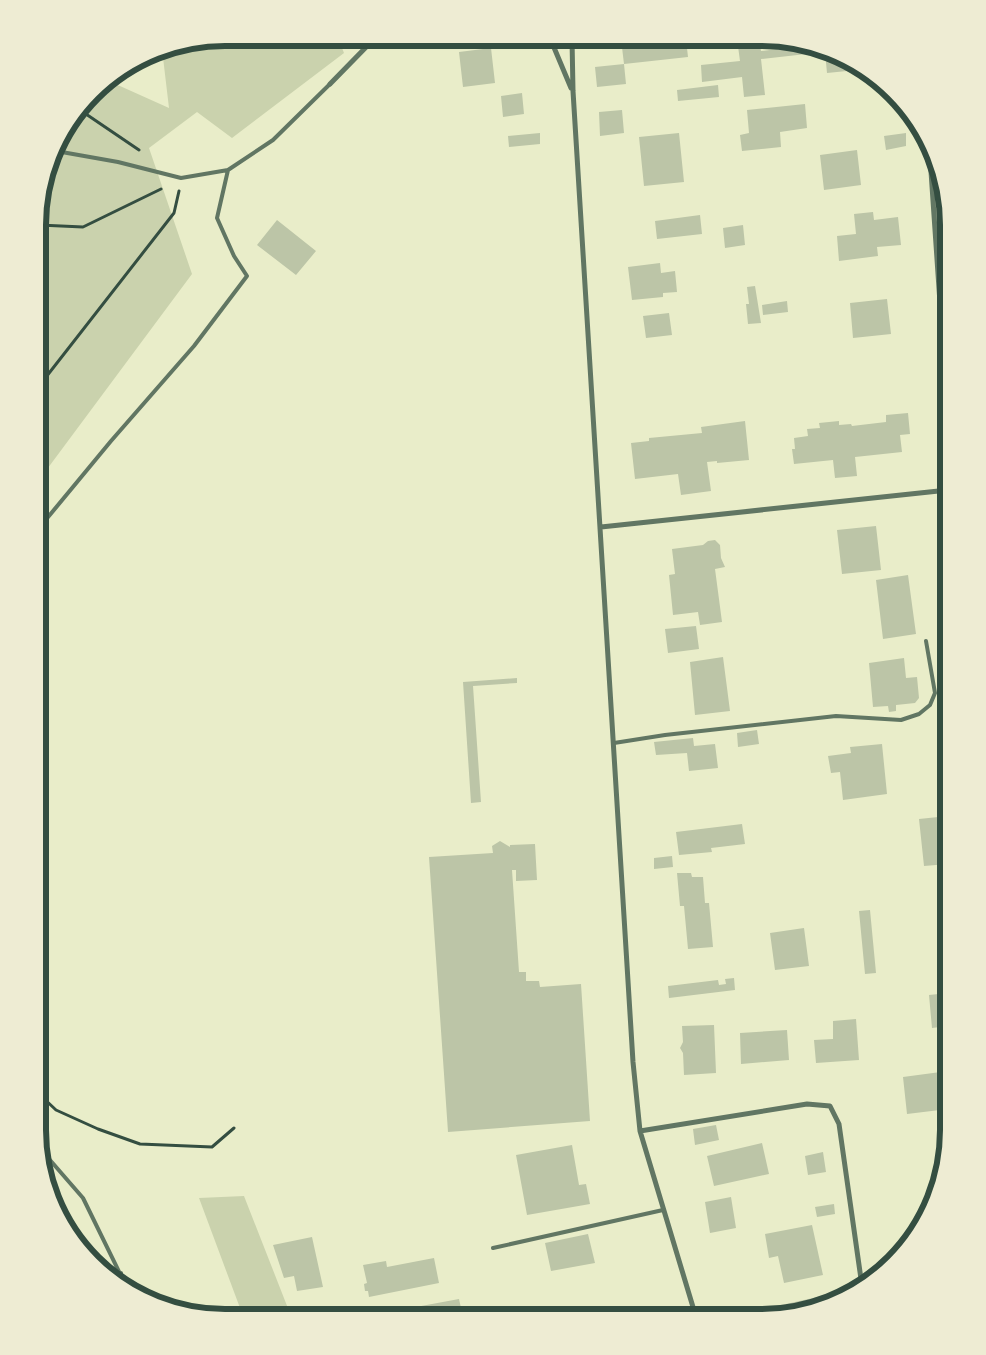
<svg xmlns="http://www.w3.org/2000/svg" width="986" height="1355" font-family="Barlow,sans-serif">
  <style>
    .green { fill: #cad2ad }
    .building { fill: #bcc5a7 }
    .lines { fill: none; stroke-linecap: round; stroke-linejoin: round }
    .path { stroke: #344e41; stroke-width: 3 }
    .service { stroke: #617663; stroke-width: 4 }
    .minor { stroke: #617663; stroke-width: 5 }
    .rim { fill: none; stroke: #344e41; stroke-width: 6 }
  </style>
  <rect width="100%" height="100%" fill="#e9edc9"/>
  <!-- green -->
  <path class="green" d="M225,38H338L344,53L232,138L197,112L149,148L192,274L39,480V200L62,131L102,84L105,82L120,86L169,108L162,49Z
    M244,1196L291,1316H243L199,1198Z"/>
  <!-- building -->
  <path class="building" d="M455,38H477L478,39L457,45Z
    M621,39H686L688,57L624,64Z
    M737,39H759L761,51L809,45L814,47L815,53L761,59L765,95L744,97L742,77L702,82L701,65L740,61Z
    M491,48L495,83L463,87L459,52Z
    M823,49L833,52L859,67L847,68V71L827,73L825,52H823Z
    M624,64L626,84L597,87L595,67Z
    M718,85L719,97L678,101L677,90Z
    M522,93L524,114L503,117L501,96Z
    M805,104L807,128L780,132L781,147L742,151L740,135L749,133L747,110Z
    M622,110L624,133L600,136L599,112Z
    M540,133V144L509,147L508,136Z
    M679,133L684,182L644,186L639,137Z
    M906,133V146L886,150L884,136Z
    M857,150L861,185L824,190L820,155Z
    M873,212L874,220L898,217L901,245L877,247L878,256L839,261L837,236L856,234L854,214Z
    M700,215L702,234L657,239L655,221Z
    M277,220L316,251L296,275L257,245Z
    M743,225L745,245L725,248L723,228Z
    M660,263L661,273L675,271L677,292L663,293V297L632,300L628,267Z
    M755,286L761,323L748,324L746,304H749L747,287Z
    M887,299L891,334L853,338L850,303Z
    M787,301L788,312L763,315L762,305Z
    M669,313L672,335L646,338L643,316Z
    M908,413L910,434L900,435L902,452L855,457L857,476L835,478L833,460L794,464L792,449H795L794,438L808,436L807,429L820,428L819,423L839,421V425L851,424L852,426L886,422V415Z
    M745,421L749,460L717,463V461L707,462L711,491L681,495L678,474L635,479L631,443L649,441V438L702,433L701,427Z
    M876,526L881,570L842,574L837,530Z
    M715,540L720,545L721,558L725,567L715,569L722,622L700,625L698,612L673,615L669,575L675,574L672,549L703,545L708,541Z
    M908,575L916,634L883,639L876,580Z
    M696,626L699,649L668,653L665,629Z
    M723,657L730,711L695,715L690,662Z
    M904,658L906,678L917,677L919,698L915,703L896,705V711L889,712L888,706L873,707L869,663Z
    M517,678V683L473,686L481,802L471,803L463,682Z
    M757,730L759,744L738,747L737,733Z
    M693,738L694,746L715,744L718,768L689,771L687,753L656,755L654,742Z
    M882,744L887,794L843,800L840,772L831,773L828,756L851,753L850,747Z
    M948,816V864L924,866L919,819Z
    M742,824L745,844L711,848L712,852L679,855L676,832Z
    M500,841L510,847V845L535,844L537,880L516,881V870H512L519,972H526V981H539L540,987L581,984L590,1121L448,1132L429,857L493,853L492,846Z
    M672,856L673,867L654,869V858Z
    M677,873H691L692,877H703L705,903H709L713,947L688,949L684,906H680Z
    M870,910L876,973L865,974L859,911Z
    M804,928L809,966L775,970L770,933Z
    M734,978L735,990L669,998L668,986L718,980L719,985L726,984L725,979Z
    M948,993V1026L932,1028L929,995Z
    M856,1019L859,1060L816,1063L814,1040L833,1039V1021Z
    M714,1025L716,1073L684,1075L683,1053L680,1048L683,1042L682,1026Z
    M787,1030L789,1060L741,1064L740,1033Z
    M948,1071V1109L907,1114L903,1077Z
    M716,1125L719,1140L695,1145L693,1129Z
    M762,1143L769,1174L714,1186L707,1156Z
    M572,1145L579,1185L586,1184L590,1204L527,1215L516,1155Z
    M823,1152L826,1172L808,1175L805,1156Z
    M731,1197L736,1228L710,1233L705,1202Z
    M834,1204L835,1214L817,1217L815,1207Z
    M812,1225L823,1275L784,1283L778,1256L769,1258L765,1234Z
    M588,1234L595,1263L551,1271L545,1243Z
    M312,1237L323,1287L297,1291L294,1276L284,1278L273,1245Z
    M434,1258L439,1283L369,1297L368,1291H365L364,1284L367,1283L363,1265L386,1261L387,1267Z
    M822,1296L823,1303L787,1311L786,1304Z
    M459,1299L463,1317H406L405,1309Z"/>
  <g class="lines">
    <!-- path -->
    <path class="path" d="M80,110L139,150
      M39,225L83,227L161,189
      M39,386L174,213L179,191
      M38,1093L56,1110L98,1129L140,1144L212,1147L234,1128"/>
    <!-- service -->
    <path class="service" d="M56,151L118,162L181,178L228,170L273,140L330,84
      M39,528L111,441L194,346L247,276L234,256L217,218L228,170
      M614,743L665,735L836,716L901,720L919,714L930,705L935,693L926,641
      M43,1152L83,1198L127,1288
      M493,1248L663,1210
      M111,1278L121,1273"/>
    <!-- minor -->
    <path class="minor" d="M550,38L571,88
      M572,39L573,91L633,1062L640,1131L696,1317
      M330,84L375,38
      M929,142L948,420
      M601,527L948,490
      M640,1131L807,1104L830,1106L839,1124L862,1286"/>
  </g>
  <!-- crop -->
  <path d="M0 0H986V1355H0ZM225 46H761A179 179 0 0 1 940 225V1130A179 179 0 0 1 761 1309H225A179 179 0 0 1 46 1130V225A179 179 0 0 1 225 46Z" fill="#eeecd3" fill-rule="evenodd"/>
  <path class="rim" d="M225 46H761A179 179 0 0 1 940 225V1130A179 179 0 0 1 761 1309H225A179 179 0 0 1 46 1130V225A179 179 0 0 1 225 46Z"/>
</svg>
